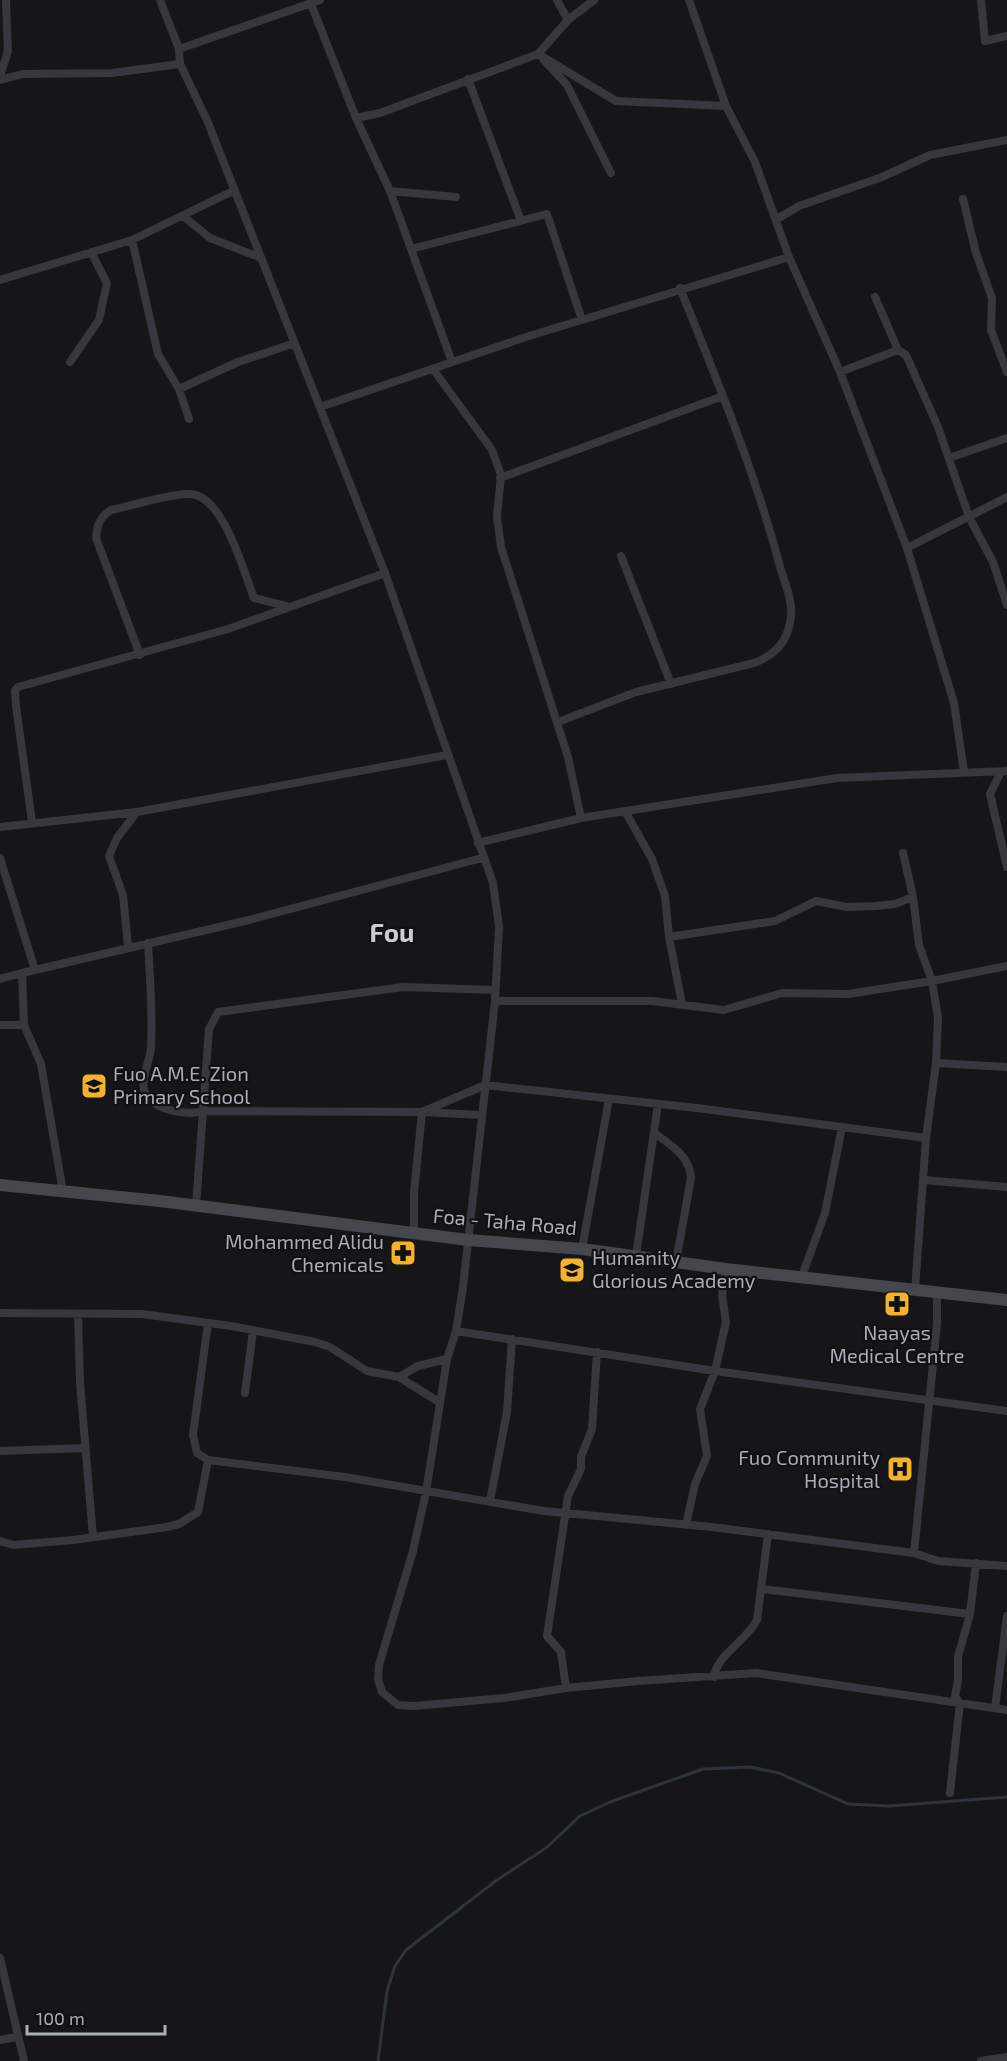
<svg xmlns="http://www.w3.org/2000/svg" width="1007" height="2061" font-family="'Exo 2',sans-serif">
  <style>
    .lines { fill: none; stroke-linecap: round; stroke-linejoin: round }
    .stream { stroke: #2c353c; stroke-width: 3 }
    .street { stroke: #37383d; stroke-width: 8 }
    .secondary { stroke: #45474d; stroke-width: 12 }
    .labels { text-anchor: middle; stroke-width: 4.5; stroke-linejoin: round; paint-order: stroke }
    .poi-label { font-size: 20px; fill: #a8adb8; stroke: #111113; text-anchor: start }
    .street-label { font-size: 20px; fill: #a8adb8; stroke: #111113 }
    .district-label { font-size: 26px; font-weight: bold; fill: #c9ccd4; stroke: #111113 }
  </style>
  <rect width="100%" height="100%" fill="#161618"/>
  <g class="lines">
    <!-- stream -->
    <path class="stream" d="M378,2061L387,1991L395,1966L406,1950L497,1880L546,1848L580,1816L610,1802L703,1769L750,1767L779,1773L848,1804L889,1806L1007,1797"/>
    <!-- street -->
    <path class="street" d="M160,0L179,49L180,64L207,120L385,573L493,883L499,927L495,1001L463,1287L456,1331L447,1359L426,1492L413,1551L379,1665L378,1679L382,1692L398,1705L414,1706L504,1698L566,1688L638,1681L756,1673L1007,1710
      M557,0L568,20
      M689,0L726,106L755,162L789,257L840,372L907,548L954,703L964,772
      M981,0L985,41L1007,36
      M311,4L356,118L380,113L538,54L568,20L594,0
      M179,49L320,0
      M538,54L616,101L726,106
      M543,59L567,85L611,173
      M0,76L8,51L6,0
      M468,79L521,221
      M0,80L23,74L112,73L180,64
      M356,118L390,191L452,362
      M390,191L456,197
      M963,199L976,253L992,298L991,330L1007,372
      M183,216L210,238L261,258
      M777,219L799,206L882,177L930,155L1007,140
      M132,240L158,354L179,389
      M411,249L547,214L582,320
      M0,280L132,240L235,190
      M875,297L898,350
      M70,362L99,320L107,283L91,252
      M433,369L492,450L501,475L497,516L501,547L568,757L581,818
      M840,372L898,350L906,355L938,427L969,517L993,562L1007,605
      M320,407L529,336L789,257
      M189,419L179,389L238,362L295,343
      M949,458L1007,438
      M500,478L723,396
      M907,548L1007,497
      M621,556L671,684
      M140,655L96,538C97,524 100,517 111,510C136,505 163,495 188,494C223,492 244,573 254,598L286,606
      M558,722L636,692L754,663C776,655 789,640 791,616C793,600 783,579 779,563C754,469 716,378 680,288
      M1001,772L990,794L1007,867
      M626,813L652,859L665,896L669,937L682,1004
      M32,822L16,706L15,691L18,687L228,629L385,573
      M0,827L137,812L447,755
      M478,843L581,818L837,778L1007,771
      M903,853L913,897L919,945L932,981L938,1018L936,1063L926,1138L915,1290
      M0,858L35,970
      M669,937L775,921L816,901L847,907L876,906L895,904L913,897
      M148,943C150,978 153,1013 151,1048C150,1061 141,1077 144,1089C149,1110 186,1116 203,1111L422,1112L481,1115
      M128,946L123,895L109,856L117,838L137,812
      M0,979L22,973
      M495,1001H652L724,1010L782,993L848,994L932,981L1007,966
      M0,1025H24
      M936,1063L1007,1067
      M422,1112L485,1085L697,1108L926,1138
      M654,1133C671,1145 690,1156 691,1178L676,1262
      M923,1180L1007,1187
      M63,1192L41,1064L24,1025L22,973L249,920L482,858
      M196,1206L209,1029L218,1012L403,987L495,990
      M414,1233V1193L422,1112
      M582,1249L609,1099
      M636,1256L658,1104
      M802,1276L825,1213L842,1127
      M0,1313L142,1314L231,1326L315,1342L330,1347L367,1371L399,1377L439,1402
      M78,1315L80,1382L93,1537
      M208,1323L193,1435L197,1453L208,1460L345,1477L544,1511L712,1527L914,1553L938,1561L1007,1566
      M456,1331L715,1371L1007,1411
      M399,1377L418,1366L447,1359
      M245,1393L253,1331
      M0,1451L85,1448
      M490,1501L507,1412L512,1339
      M686,1525L695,1484L707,1456L700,1409L715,1371L726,1322L722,1295L726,1269
      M0,1541L14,1545L73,1540L167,1527L179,1524L198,1512L208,1460
      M914,1553L937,1324V1292
      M762,1589L970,1614
      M714,1677C716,1656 746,1641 757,1620L768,1534
      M566,1688L561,1652L547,1636L568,1496L581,1469V1457L592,1429L597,1352
      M995,1708L1007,1616
      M950,1793L960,1703L955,1696L958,1681V1657L970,1614L976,1563
      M0,1958L24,2061
      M0,2040L16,2037
      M981,2061L1007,2057"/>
    <!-- secondary -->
    <path class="secondary" d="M0,1185L160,1201L468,1240L582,1249L726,1269L1007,1300"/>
  </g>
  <!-- icons -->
  <defs>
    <g id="school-square" transform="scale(1.35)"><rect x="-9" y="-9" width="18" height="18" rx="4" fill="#f2b134" stroke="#111113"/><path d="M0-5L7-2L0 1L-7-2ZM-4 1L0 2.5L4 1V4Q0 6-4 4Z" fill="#111"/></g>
    <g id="pharmacy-square" transform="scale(1.35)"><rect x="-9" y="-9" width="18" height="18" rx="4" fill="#f2b134" stroke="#111113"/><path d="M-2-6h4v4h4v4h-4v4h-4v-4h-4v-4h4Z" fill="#111"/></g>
    <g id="hospital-square" transform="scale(1.35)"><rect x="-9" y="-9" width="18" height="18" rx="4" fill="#f2b134" stroke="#111113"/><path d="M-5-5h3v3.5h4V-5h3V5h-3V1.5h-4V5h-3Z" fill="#111"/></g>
  </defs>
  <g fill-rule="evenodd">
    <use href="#school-square" x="94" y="1086"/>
    <use href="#pharmacy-square" x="403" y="1253"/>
    <use href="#school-square" x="572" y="1270"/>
    <use href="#pharmacy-square" x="897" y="1304"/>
    <use href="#hospital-square" x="900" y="1469"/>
  </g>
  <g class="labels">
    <!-- poi labels -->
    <g class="poi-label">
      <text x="113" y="1081">Fuo A.M.E. Zion<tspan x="113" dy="23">Primary School</tspan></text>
      <text x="384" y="1249" text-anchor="end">Mohammed Alidu<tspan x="384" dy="23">Chemicals</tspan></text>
      <text x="592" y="1265">Humanity<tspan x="592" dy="23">Glorious Academy</tspan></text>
      <text x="897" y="1340" text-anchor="middle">Naayas<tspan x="897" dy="23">Medical Centre</tspan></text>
      <text x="880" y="1465" text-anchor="end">Fuo Community<tspan x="880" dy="23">Hospital</tspan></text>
    </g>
    <!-- street labels -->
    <g class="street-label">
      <text transform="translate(505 1222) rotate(5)" y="7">Foa - Taha Road</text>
    </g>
    <!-- district labels -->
    <g class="district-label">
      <text x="392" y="942">Fou</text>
    </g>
  </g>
  <!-- scale -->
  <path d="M27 2025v9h138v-9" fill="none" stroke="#a8adb8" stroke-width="3"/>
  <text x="36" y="2025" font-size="18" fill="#a8adb8" stroke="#111113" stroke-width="4.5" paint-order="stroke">100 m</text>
</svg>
